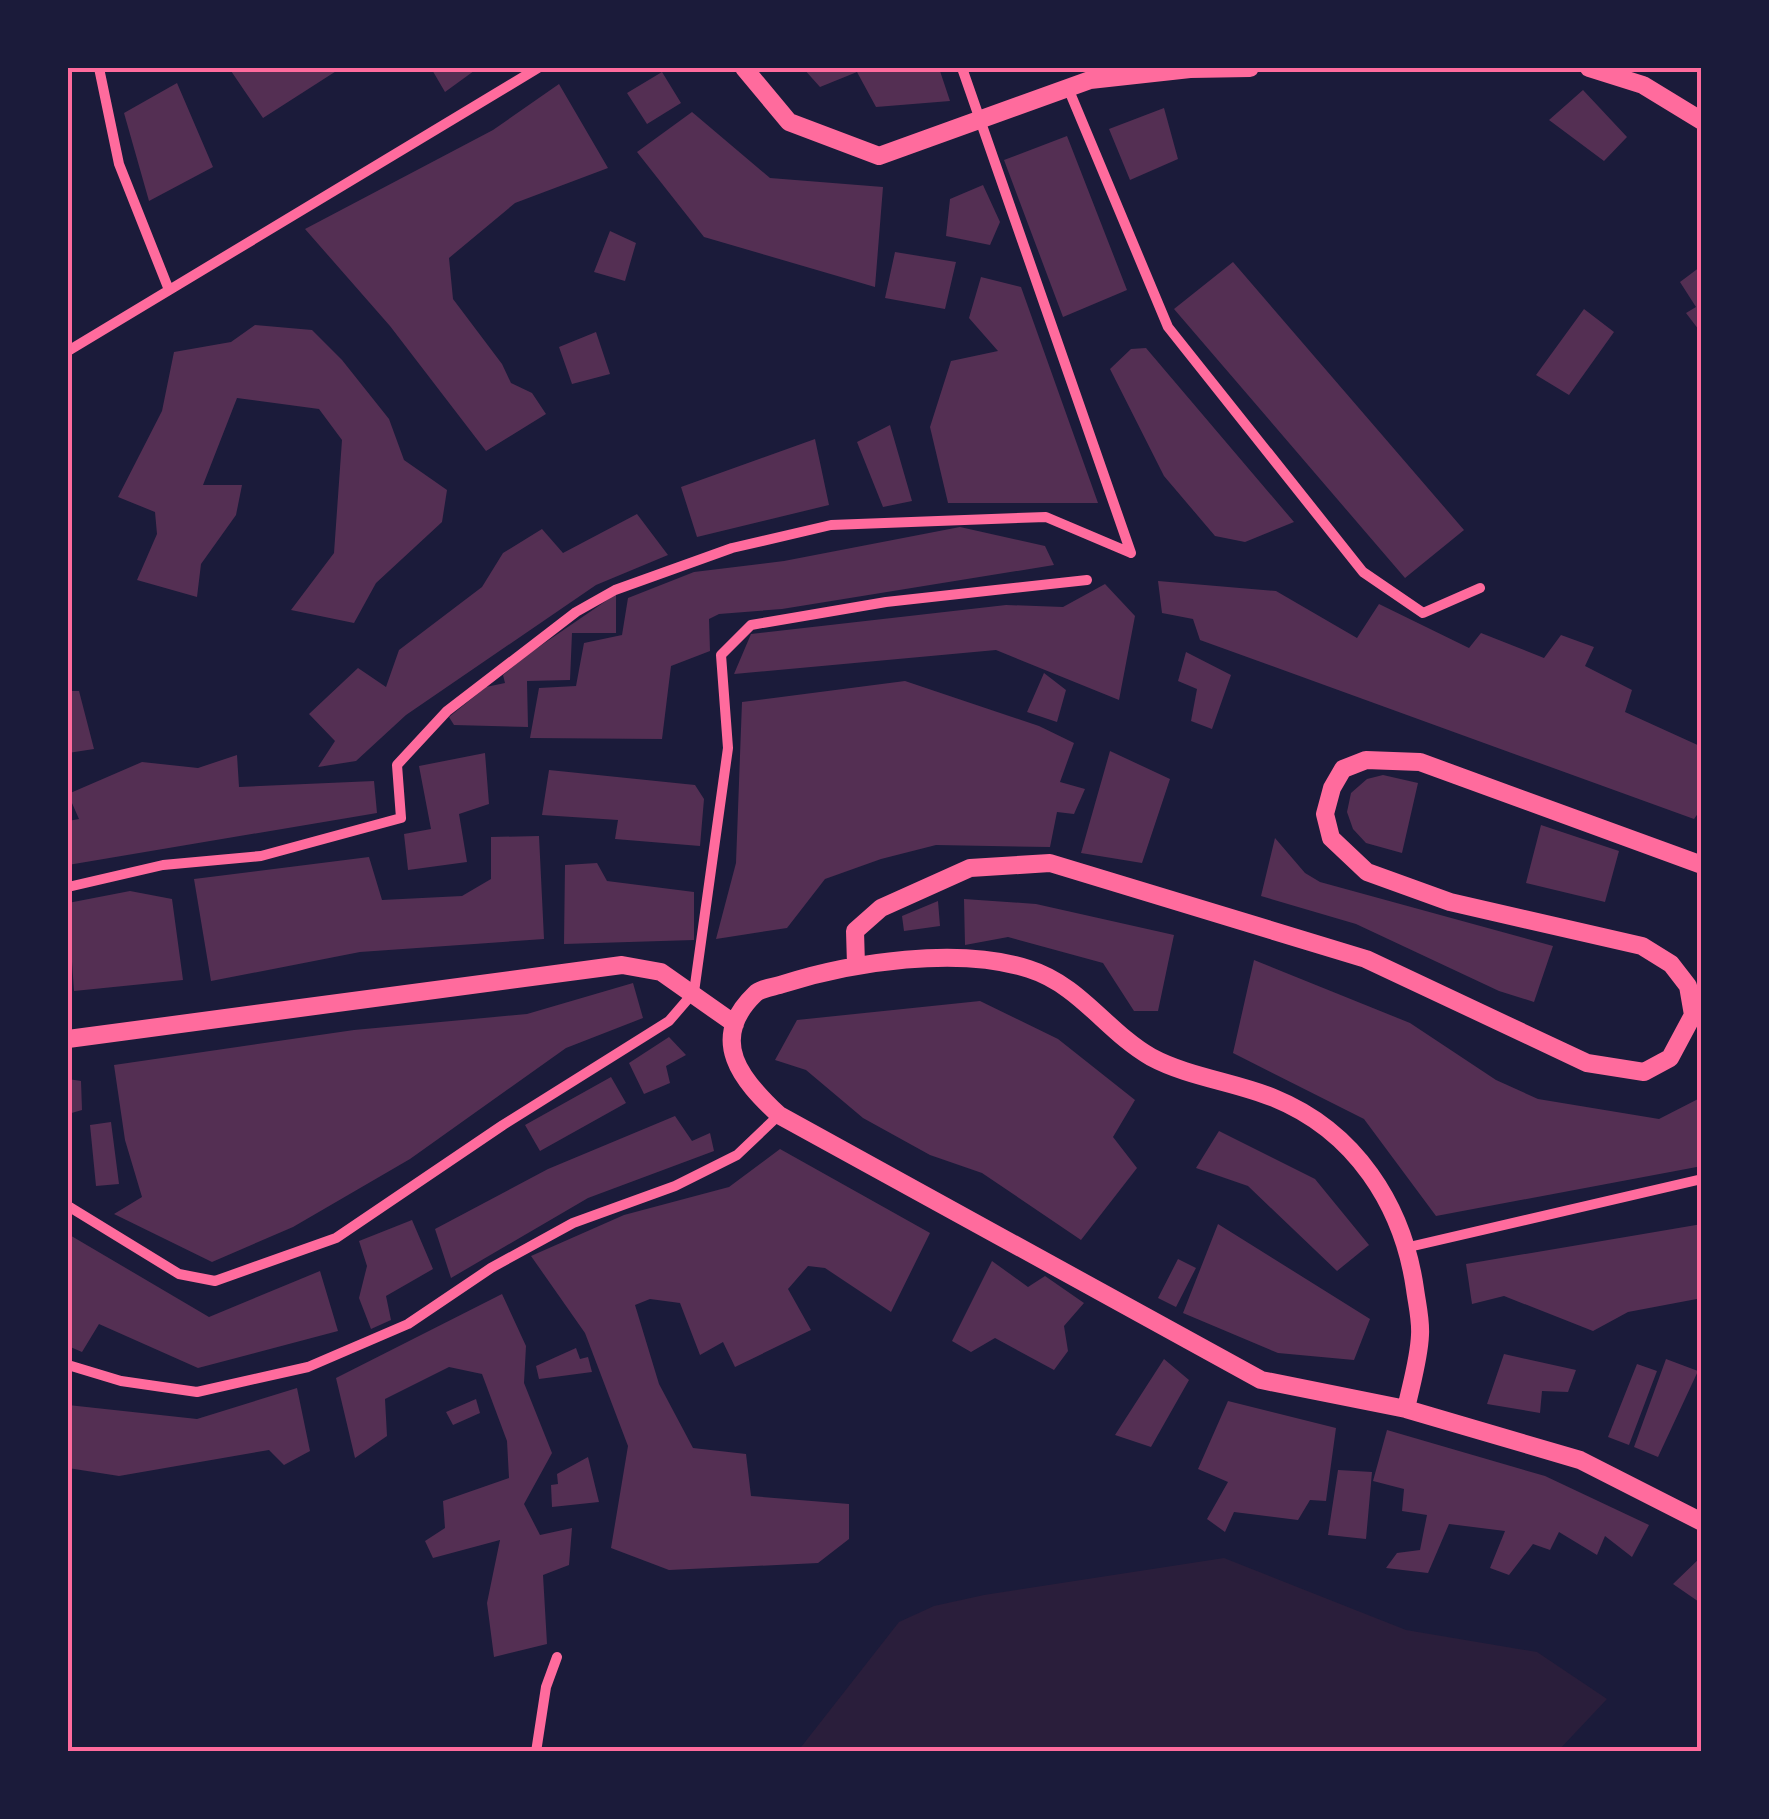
<svg xmlns="http://www.w3.org/2000/svg" width="1769" height="1819" font-family="'Titillium Web',sans-serif">
  <style>
    .green { fill: #2a1e3b }
    .building { fill: #542f53 }
    .lines { fill: none; stroke-linecap: round; stroke-linejoin: round }
    .minor { stroke: #ff6b9d; stroke-width: 10 }
    .tertiary { stroke: #ff6b9d; stroke-width: 18 }
    .neatline { fill: none; stroke: #ff6b9d; stroke-width: 4 }
  </style>
  <rect width="100%" height="100%" fill="#1b1b3a"/>
  <!-- green -->
  <path class="green" d="M1224,1558L1406,1630L1537,1652L1607,1699L1558,1751H798L899,1622L934,1606L984,1595Z"/>
  <!-- building -->
  <path class="building" d="M229,68H341L263,118Z
    M431,68H478L445,92Z
    M803,68H939L950,101L876,107L857,72L820,87Z
    M662,72L681,103L647,124L627,93Z
    M177,83L213,167L149,201L124,113Z
    M559,84L608,168L515,203L449,258L453,299L502,364L511,383L532,393L546,414L486,451L390,326L305,229L493,130Z
    M1583,90L1627,137L1604,161L1549,120Z
    M1164,108L1178,159L1130,180L1109,129Z
    M692,112L770,178L883,187L875,287L704,237L637,152Z
    M1067,136L1127,290L1063,317L1004,160Z
    M983,185L1000,222L990,245L946,236L950,199Z
    M610,231L636,243L625,281L594,272Z
    M895,252L956,262L945,309L885,298Z
    M1233,262L1464,530L1405,578L1174,309Z
    M1700,267L1702,269V334L1686,313L1696,307L1680,282Z
    M981,277L1021,287L1098,503H948L930,427L951,361L998,351L969,318Z
    M1584,309L1614,332L1569,395L1536,375Z
    M255,325L312,330L342,360L389,419L404,460L447,490L442,522L376,583L354,623L291,610L334,553L342,440L319,409L237,398L203,485H242L236,515L201,564L197,597L137,580L157,534L155,512L118,497L162,411L174,352L231,342Z
    M596,332L610,374L572,384L559,347Z
    M1146,348L1294,522L1245,542L1215,536L1164,476L1110,369L1131,349Z
    M890,425L912,501L883,507L857,442Z
    M815,439L829,505L697,537L681,487Z
    M637,514L668,555L596,585L406,715L356,761L318,767L335,741L309,714L358,668L386,687L399,650L482,587L503,553L542,529L563,553Z
    M960,527L1045,546L1054,565L782,609L719,614L709,619L710,651L671,666L662,739L530,738L539,688L576,686L584,643L622,635L628,598L694,572L784,561Z
    M1158,581L1276,591L1357,638L1379,604L1469,648L1481,633L1544,658L1561,635L1594,647L1585,666L1632,690L1625,712L1702,747V808L1694,819L1200,640L1193,619L1162,613Z
    M1105,584L1135,616L1119,700L996,650L734,674L751,634L1006,605L1063,607Z
    M616,594V633H572L570,680L527,681L528,727L454,725L449,717L486,687L505,683L503,675L527,655Z
    M1186,652L1231,675L1212,729L1191,721L1197,689L1178,681Z
    M1044,673L1066,690L1057,722L1027,712Z
    M905,681L1039,726L1074,743L1060,782L1085,789L1074,814L1057,812L1050,847L936,845L881,859L825,879L787,928L716,939L736,863L742,702Z
    M68,691H79L94,749L68,753Z
    M1110,751L1170,779L1142,863L1081,853Z
    M485,753L489,804L459,814L467,862L408,870L404,834L431,829L419,766Z
    M237,755L239,787L374,781L377,813L68,865V821L79,819L68,794L142,762L198,768Z
    M549,770L695,785L704,799L700,846L615,839L618,820L542,815Z
    M1383,775L1418,783L1402,853L1366,843L1353,829L1347,812L1351,793L1367,779Z
    M1541,825L1619,851L1605,902L1526,883Z
    M539,836L544,939L360,952L211,981L194,879L369,857L382,900L462,896L491,879V837Z
    M1275,838L1305,873L1320,882L1553,946L1534,1002L1499,991L1356,924L1261,896Z
    M597,863L607,881L694,892V940L564,944L565,865Z
    M130,891L172,899L183,980L74,991L68,903Z
    M964,899L1036,904L1174,935L1158,1011H1134L1103,963L1008,937L965,945Z
    M938,901L940,926L904,931L902,916Z
    M1254,960L1410,1023L1496,1080L1538,1099L1659,1119L1702,1097V1166L1436,1216L1364,1119L1233,1053Z
    M633,983L643,1018L566,1048L410,1159L293,1227L212,1262L114,1214L142,1197L125,1140L114,1065L354,1030L527,1014Z
    M980,1001L1058,1039L1135,1100L1113,1137L1137,1168L1081,1240L982,1173L930,1155L863,1118L806,1070L775,1060L797,1020Z
    M669,1037L686,1055L666,1066L670,1083L644,1094L629,1063Z
    M611,1077L626,1103L540,1151L525,1125Z
    M68,1079L81,1081L82,1110L68,1114Z
    M675,1116L692,1141L710,1133L714,1151L588,1198L451,1278L435,1229L548,1169Z
    M111,1122L119,1184L96,1186L90,1125Z
    M1219,1131L1315,1179L1369,1245L1337,1271L1248,1186L1196,1168Z
    M780,1149L930,1233L891,1312L825,1268L808,1266L788,1289L811,1330L735,1367L723,1342L700,1355L680,1303L650,1299L635,1305L659,1384L693,1448L746,1454L751,1496L849,1504V1539L818,1563L669,1570L611,1548L628,1446L585,1333L531,1256L624,1215L729,1187Z
    M412,1220L433,1269L386,1296L391,1320L371,1329L359,1298L367,1266L359,1241Z
    M1218,1224L1370,1319L1354,1360L1278,1353L1183,1313Z
    M1702,1224V1298L1628,1312L1593,1331L1504,1296L1472,1304L1466,1264Z
    M68,1234L209,1317L320,1271L338,1331L198,1368L99,1324L82,1352L68,1346Z
    M1178,1259L1196,1268L1176,1307L1158,1298Z
    M992,1261L1028,1287L1045,1276L1084,1303L1064,1326L1068,1351L1054,1370L995,1338L971,1352L952,1341Z
    M502,1294L526,1346L524,1383L552,1453L524,1504L540,1535L572,1528L569,1565L543,1575L547,1644L494,1657L487,1603L500,1540L433,1558L425,1541L445,1528L443,1501L509,1478L507,1441L482,1374L449,1367L385,1399L387,1436L355,1458L336,1378Z
    M576,1348L580,1359L588,1357L592,1372L539,1379L536,1366Z
    M1504,1354L1576,1370L1568,1392L1542,1391L1540,1413L1487,1404Z
    M1164,1359L1189,1380L1151,1447L1115,1435Z
    M1666,1359L1698,1371L1658,1457L1634,1447Z
    M1637,1364L1657,1371L1629,1445L1608,1437Z
    M297,1388L310,1451L284,1465L269,1450L119,1476L68,1468V1405L197,1419Z
    M476,1399L480,1413L453,1425L446,1412Z
    M1228,1401L1336,1428L1326,1501L1310,1500L1298,1520L1234,1512L1225,1532L1207,1519L1228,1482L1198,1469Z
    M1387,1430L1545,1476L1649,1525L1632,1557L1605,1536L1597,1555L1559,1532L1550,1550L1533,1544L1509,1575L1490,1568L1505,1531L1449,1524L1428,1573L1386,1568L1397,1553L1420,1550L1427,1515L1402,1511L1404,1489L1373,1481Z
    M588,1457L599,1502L552,1507L551,1485L558,1484L557,1474Z
    M1338,1470L1372,1472L1366,1539L1328,1535Z
    M1702,1556V1604L1673,1584Z"/>
  <g class="lines">
    <!-- minor -->
    <path class="minor" d="M99,68L119,164L169,290
      M962,68L1131,553
      M1068,88L1168,327L1363,572L1423,613L1480,588
      M68,351L538,68
      M68,887L163,865L261,856L401,818L397,765L447,711L576,612L615,590L732,548L831,525L1046,517L1131,553
      M68,1206L179,1274L215,1281L336,1238L503,1125L669,1021L694,992L728,748L721,655L751,625L886,602L1087,580
      M1409,1247L1702,1179
      M68,1365L121,1381L197,1392L308,1367L408,1324L491,1268L573,1223L675,1186L737,1155L779,1115
      M536,1752L546,1687L557,1657"/>
    <!-- tertiary -->
    <path class="tertiary" d="M744,68L789,122L879,156L1090,80L1190,69L1250,68
      M1589,68L1643,85L1702,121
      M856,965L855,931L881,908L970,868L1050,863L1366,959L1587,1063L1644,1072L1670,1058L1693,1015L1688,986L1671,964L1642,946L1450,902L1367,872L1331,838L1325,814L1332,788L1343,769L1366,760L1420,762L1702,865
      M68,1039L622,965L661,972L735,1024
      M1406,1409C1411,1385 1419,1359 1420,1335C1421,1320 1417,1304 1415,1289C1403,1205 1355,1131 1274,1098C1235,1082 1188,1077 1151,1057C1107,1032 1080,985 1029,969C959,946 852,962 783,984C774,987 761,988 755,994C707,1040 742,1081 779,1115L1261,1380L1406,1409L1580,1460L1702,1522"/>
  </g>
  <!-- border -->
  <rect width="1769" height="1819" fill="none" stroke="#1b1b3a" stroke-width="140"/>
  <rect x="70" y="70" width="1629" height="1679" class="neatline"/>
</svg>
